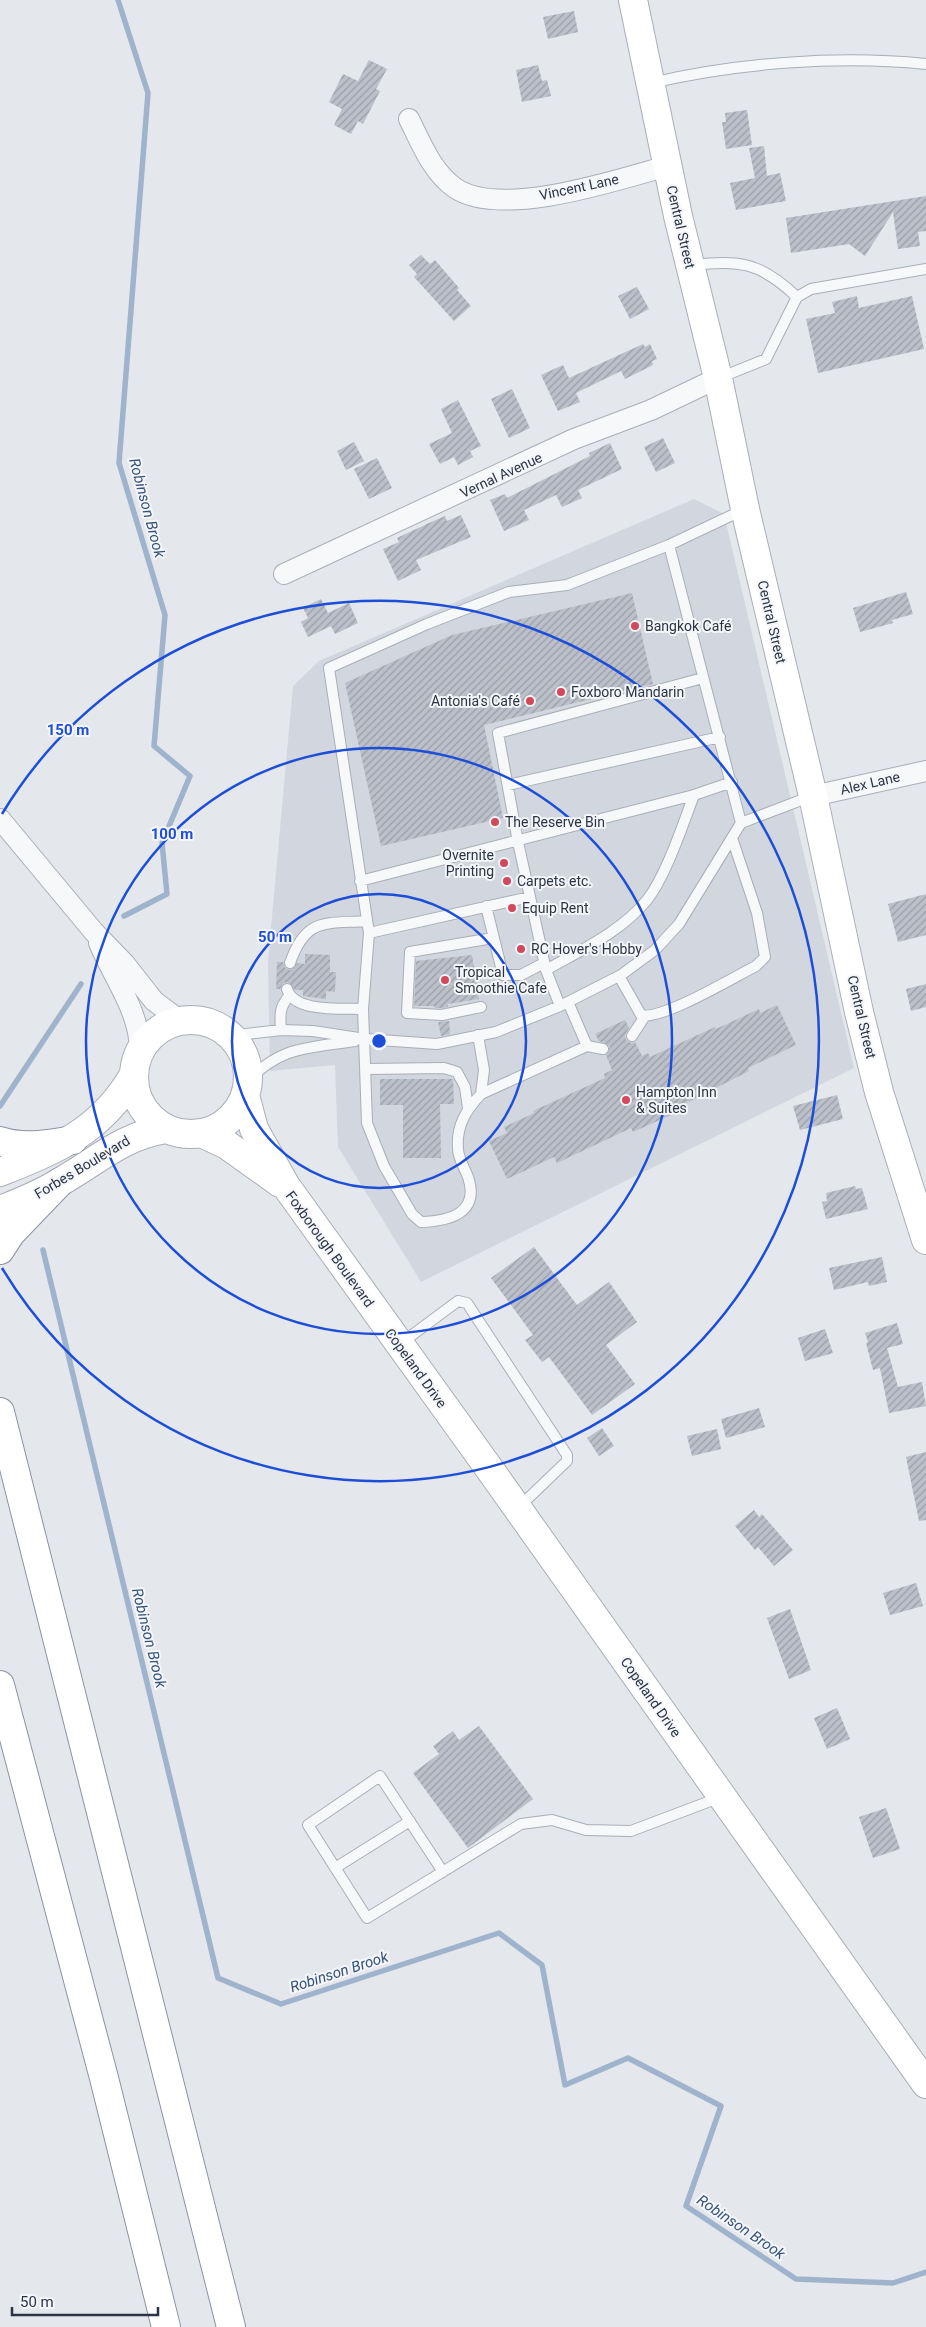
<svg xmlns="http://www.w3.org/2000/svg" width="926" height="2327" font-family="Roboto,sans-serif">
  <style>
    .built { fill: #d2d6de }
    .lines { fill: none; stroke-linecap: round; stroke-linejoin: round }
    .stream { stroke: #9fb4cc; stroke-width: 5.5 }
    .building { fill: url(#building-hatch) }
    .lane-casing { stroke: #a9aeb7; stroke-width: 12 }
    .street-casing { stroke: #a9aeb7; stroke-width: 22 }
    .secondary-casing { stroke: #a9aeb7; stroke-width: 30 }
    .highway-casing { stroke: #8b94a3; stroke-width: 30 }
    .lane { stroke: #f7f8fa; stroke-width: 10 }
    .street { stroke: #f7f8fa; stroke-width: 20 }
    .secondary { stroke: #fff; stroke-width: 28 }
    .highway { stroke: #fff; stroke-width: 28 }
    .ring { fill: none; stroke: #1d4ed8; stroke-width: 2.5 }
    .poi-dot { fill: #d1495b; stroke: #f4f6f9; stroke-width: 2 }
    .labels { text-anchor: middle; stroke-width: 4; stroke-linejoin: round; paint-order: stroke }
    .street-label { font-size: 14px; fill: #2b3445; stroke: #f4f6f9 }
    .poi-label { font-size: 14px; fill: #2b3445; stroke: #f4f6f9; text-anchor: start }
    .water-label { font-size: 15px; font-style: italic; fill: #34527a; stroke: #f4f6f9 }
    .centre { fill: #1d4ed8; stroke: #f4f6f9; stroke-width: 2.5 }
    .ring-label { font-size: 15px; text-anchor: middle; font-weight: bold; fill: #1d4ed8; stroke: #f4f6f9; stroke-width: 4; stroke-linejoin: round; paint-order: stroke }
  </style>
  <defs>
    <pattern id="building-hatch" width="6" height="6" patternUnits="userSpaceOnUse" patternTransform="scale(1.25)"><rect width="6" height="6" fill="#bbc0ca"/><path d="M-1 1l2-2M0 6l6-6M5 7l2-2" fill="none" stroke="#989da6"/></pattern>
  </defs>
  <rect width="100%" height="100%" fill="#e4e7ec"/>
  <!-- built -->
  <path class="built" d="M694,499L724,514L854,1068L421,1282L338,1147L335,1065L270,1071L268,961L293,686L319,661Z"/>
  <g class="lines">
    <!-- stream -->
    <path class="stream" d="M118,0L148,93L119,463L165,615L154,746L190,776L162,843L167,894L124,916
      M0,1106L81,984
      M43,1250L218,1978L281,2004L499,1933L542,1965L565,2085L628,2058L721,2106L686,2206L796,2279L893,2283L926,2272"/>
  </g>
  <!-- building -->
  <path class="building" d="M574,11L578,32L548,39L543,17Z
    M369,60L387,69L376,89L380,91L363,124L358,121L351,134L334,125L342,109L329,102L343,74L358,81Z
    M538,65L542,81L547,80L551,96L522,102L516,70Z
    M747,110L752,145L726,149L722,122H726L725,113Z
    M764,146L767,176L780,173L786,201L736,210L730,183L755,178L749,148Z
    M926,196V231L918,232L920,246L898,249L893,212L865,256L849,244L791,253L786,218Z
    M421,255L430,264L435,260L459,288L457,290L471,306L454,321L414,277L417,274L409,265Z
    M637,287L649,309L630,319L618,296Z
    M857,296L859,308L912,296L924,349L818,373L806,319L835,313L832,302Z
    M643,344L645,347L650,344L657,359L652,361L653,365L625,379L621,371L576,393L580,402L558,411L541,375L563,365L569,378Z
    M512,389L530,428L509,438L491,399Z
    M458,400L481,446L470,451L473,457L458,465L454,457L440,464L429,444L452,433L441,409Z
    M663,438L675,463L656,472L644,447Z
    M354,442L364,461L346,470L337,451Z
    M610,443L622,469L578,490L582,498L562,507L556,495L524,510L529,520L504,531L490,500L505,494L507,498L590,456L589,453Z
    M377,458L392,488L369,499L354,469Z
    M461,515L471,537L416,560L421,570L398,581L383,549L399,542L397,538L429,523L445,516L447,521Z
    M906,592L913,614L892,620L893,623L860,632L853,608Z
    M632,593L653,684L484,725L503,818L381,846L345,683L452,635Z
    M321,599L328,613L349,603L358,623L335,634L331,626L308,637L301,622L308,618L303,608Z
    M926,894V935L898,942L888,904Z
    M305,954L330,955V972H336L335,992L326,991V999L303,996V990H295L288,982L283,983L280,989H276L277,962H283L285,968L291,970L297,963L305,964Z
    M472,955L479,999L448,1004V1007L442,1008H435L434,1006H414L416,961Z
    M926,984V1007L911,1011L906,989Z
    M777,1005L796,1045L748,1068L749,1071L673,1110L675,1113L633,1132L631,1128L557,1163L554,1157L507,1179L489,1141L507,1133L504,1127L534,1113L533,1111L605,1078L604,1074L612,1070L606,1055L610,1047L607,1044L599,1041L595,1034L625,1020L629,1028L625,1035L626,1040L631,1043L635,1042L642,1056L648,1053L650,1057L715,1027L716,1029L759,1009L760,1013Z
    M449,1021L450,1034L441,1036L438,1022Z
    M380,1079H453L454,1104H440L441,1158H403V1105H380Z
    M837,1095L843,1119L800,1130L793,1106Z
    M855,1186L856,1189L862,1188L868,1209L826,1219L822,1202L827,1201L826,1193Z
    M534,1247L577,1305L609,1282L637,1322L606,1345L635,1384L592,1415L549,1357L542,1362L525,1340L533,1335L491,1278Z
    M882,1257L887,1282L869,1286L868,1282L834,1290L829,1268Z
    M897,1323L903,1344L887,1348L898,1387L922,1382L926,1406L889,1413L880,1368L873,1370L866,1343L868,1342L865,1333Z
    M825,1329L833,1353L805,1361L798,1338Z
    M759,1408L765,1427L726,1438L721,1419Z
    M602,1428L614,1446L599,1456L587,1438Z
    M717,1429L721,1449L692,1456L687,1436Z
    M926,1452V1520L919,1521L906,1457Z
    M754,1510L759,1517L762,1514L793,1550L774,1566L758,1547L755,1550L735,1526Z
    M916,1583L923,1606L890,1615L883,1593Z
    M790,1609L811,1670L789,1679L767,1618Z
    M837,1708L850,1739L827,1749L814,1718Z
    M479,1726L533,1799L468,1848L413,1773L439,1754L433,1746L453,1731L459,1740Z
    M886,1808L900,1849L873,1858L859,1817Z"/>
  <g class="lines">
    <!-- lane casing -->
    <g class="lane-casing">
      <path id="lane" d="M651,83C737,63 838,55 926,64
        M691,265C741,260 760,262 797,297
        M719,378L766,359L797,297L811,289L926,269
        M669,545L741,823
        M703,678L498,733L518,842L546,970C581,950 621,932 647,900C666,876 683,824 694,795L732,782
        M508,785L720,737
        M360,881L694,795
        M486,906L503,975H521L544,963
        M369,933L530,897
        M290,963C306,917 325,924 367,921
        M546,970L560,1006
        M619,976L641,1015C661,1021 734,977 756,966L765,957L757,913L732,838
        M287,989C294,1013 342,1008 363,1009
        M568,1002L587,1046L481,1094C466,1110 456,1126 458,1149C458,1158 465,1169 468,1177C480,1213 450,1221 421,1222L412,1214L384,1166L367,1123L363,1009L369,933L329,668L427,624L509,592L567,585L669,545L745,509
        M481,1007L442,1015L407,1013L410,952L493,938
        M281,1030C280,1015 279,1008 289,996
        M478,1035L484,1070L481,1094
        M229,1036L281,1030L313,1031L365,1039L437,1044L496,1032L560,1006L621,975L655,950L679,924L741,823L812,796
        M632,1036L645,1016
        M587,1046L603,1049
        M366,1069L444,1068L457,1072L465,1087L468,1108
        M247,1083C278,1046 310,1048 355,1041
        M400,1344L458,1301L467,1303L567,1455V1461L518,1508
        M335,1868L410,1821
        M443,1872L380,1776L308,1825L367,1918L521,1824L552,1820L586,1830L631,1831L721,1797"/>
    </g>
    <!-- street casing -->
    <g class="street-casing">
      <path id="street" d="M409,119C421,143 432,172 455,188C501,219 617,180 667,166
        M284,574L574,439L651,410L718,378
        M813,796L926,771
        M0,819L94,932L125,964L154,1001L181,1021
        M99,943C114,979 140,1012 140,1051"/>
    </g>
    <!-- secondary casing -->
    <g class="secondary-casing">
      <path id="secondary" d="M633,0L678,216L718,378L745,509L813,796L859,1012L879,1092L926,1240
        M134 1077a57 57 0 1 1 114 0a57 57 0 1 1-114 0Z
        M245,1095L254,1129L286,1186L491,1471L926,2084
        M201,1133L227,1145L280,1183
        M0,1172C56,1150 101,1131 133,1076
        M0,1210C21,1202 41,1194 60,1182C97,1161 122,1136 166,1129"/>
    </g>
    <!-- highway casing -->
    <g class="highway-casing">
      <path id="highway" d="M0,1141C24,1149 49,1144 73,1140
        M0,1250L11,1233L60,1182
        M0,1412L231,2327
        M0,1685L104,2078L166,2327"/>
    </g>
    <!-- lane -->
    <use href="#lane" class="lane"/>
    <!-- street -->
    <use href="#street" class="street"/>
    <!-- secondary -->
    <use href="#secondary" class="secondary"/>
    <!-- highway -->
    <use href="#highway" class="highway"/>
  </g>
  <!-- distance rings -->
  <g class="ring">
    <circle cx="379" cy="1041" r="147"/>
    <circle cx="379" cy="1041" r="293"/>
    <path d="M2 814A440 440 0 1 1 2 1268"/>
  </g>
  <!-- markers -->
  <g class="poi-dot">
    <circle cx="635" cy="626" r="5"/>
    <circle cx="561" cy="692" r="5"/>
    <circle cx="530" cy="701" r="5"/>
    <circle cx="495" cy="822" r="5"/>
    <circle cx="504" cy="863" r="5"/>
    <circle cx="507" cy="881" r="5"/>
    <circle cx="512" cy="908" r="5"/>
    <circle cx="521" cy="949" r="5"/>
    <circle cx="445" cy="980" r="5"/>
    <circle cx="626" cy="1100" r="5"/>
  </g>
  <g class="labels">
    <!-- street labels -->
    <g class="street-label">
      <text transform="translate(579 187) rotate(-12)" y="5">Vincent Lane</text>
      <text transform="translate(681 227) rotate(77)" y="5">Central Street</text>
      <text transform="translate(501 475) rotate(-25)" y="5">Vernal Avenue</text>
      <text transform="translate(772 622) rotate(77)" y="5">Central Street</text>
      <text transform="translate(870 783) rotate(-13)" y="5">Alex Lane</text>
      <text transform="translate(862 1017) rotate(77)" y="5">Central Street</text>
      <text transform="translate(82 1167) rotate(-31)" y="5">Forbes Boulevard</text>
      <text transform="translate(330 1249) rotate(54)" y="5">Foxborough Boulevard</text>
      <text transform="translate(416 1368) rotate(54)" y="5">Copeland Drive</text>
      <text transform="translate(651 1697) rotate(55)" y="5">Copeland Drive</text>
    </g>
    <!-- poi labels -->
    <g class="poi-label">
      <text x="645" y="631">Bangkok Café</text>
      <text x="571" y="697">Foxboro Mandarin</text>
      <text x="520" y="706" text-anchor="end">Antonia's Café</text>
      <text x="505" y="827">The Reserve Bin</text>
      <text x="494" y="860" text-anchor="end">Overnite<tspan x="494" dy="16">Printing</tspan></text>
      <text x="517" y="886">Carpets etc.</text>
      <text x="522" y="913">Equip Rent</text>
      <text x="531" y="954">RC Hover's Hobby</text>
      <text x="455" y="977">Tropical<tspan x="455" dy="16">Smoothie Cafe</tspan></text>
      <text x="636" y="1097">Hampton Inn<tspan x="636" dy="16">&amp; Suites</tspan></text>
    </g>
    <!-- water labels -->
    <g class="water-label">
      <text transform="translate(147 508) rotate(75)" y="5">Robinson Brook</text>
      <text transform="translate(149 1638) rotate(76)" y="5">Robinson Brook</text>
      <text transform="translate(339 1972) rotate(-18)" y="5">Robinson Brook</text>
      <text transform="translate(741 2227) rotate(34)" y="5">Robinson Brook</text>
    </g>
  </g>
  <circle cx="379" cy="1041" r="8" class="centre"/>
  <g class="ring-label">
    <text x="68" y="735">150 m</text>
    <text x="172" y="839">100 m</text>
    <text x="275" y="942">50 m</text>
  </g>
  <!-- scale -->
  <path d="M12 2307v8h146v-8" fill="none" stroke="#2b3445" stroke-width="2.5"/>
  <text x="20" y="2307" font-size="15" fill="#2b3445" stroke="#f4f6f9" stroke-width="4" paint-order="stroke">50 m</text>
</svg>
